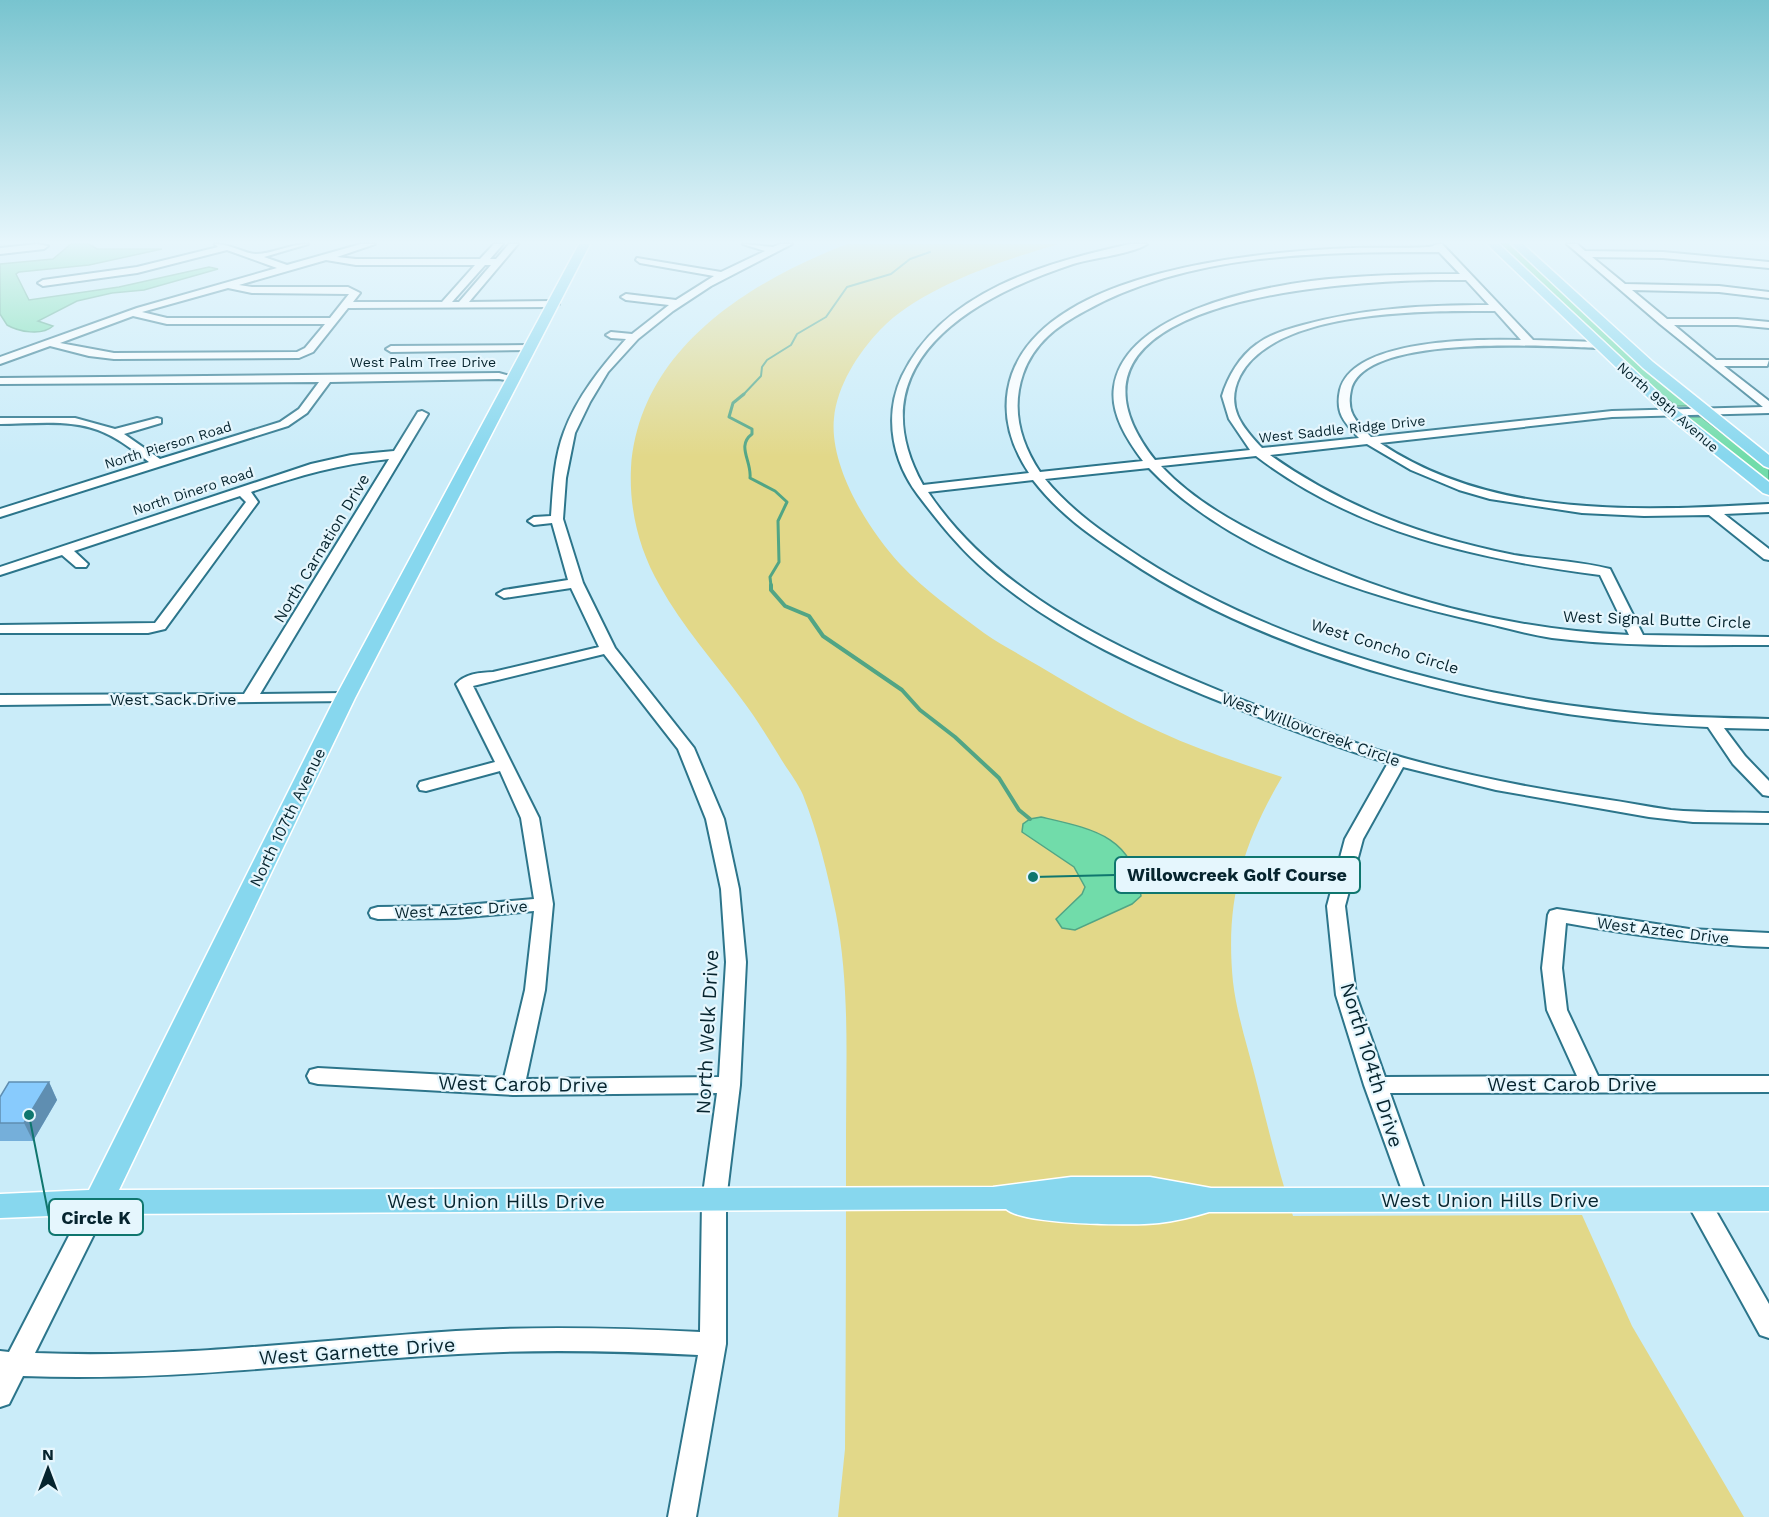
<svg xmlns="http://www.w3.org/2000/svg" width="1769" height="1517" font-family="'Work Sans',sans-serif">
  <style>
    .green { fill: #e2d889 }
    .water { fill: #71dcaa; stroke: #51a585; stroke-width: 1.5 }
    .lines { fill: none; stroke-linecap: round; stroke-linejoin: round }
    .stream-far2 { stroke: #51a585; stroke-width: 2 }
    .stream-far1 { stroke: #51a585; stroke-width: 3 }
    .stream { stroke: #51a585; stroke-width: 4 }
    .minor-casing { stroke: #2c758b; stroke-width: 4 }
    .major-casing { stroke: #fff; stroke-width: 3 }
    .minor { fill: #fff; fill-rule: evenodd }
    .major { fill: #87d7ee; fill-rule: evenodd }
    .wall { fill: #75afda }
    .shaded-wall { fill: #5f8eb1 }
    .building { fill: #88cbfd; stroke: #5f8eb1; stroke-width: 1.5 }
    .labels { text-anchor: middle; stroke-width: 4.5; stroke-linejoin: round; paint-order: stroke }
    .far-street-label { font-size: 14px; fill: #06242e; stroke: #e5f6fd }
    .street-label { font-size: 16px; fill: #06242e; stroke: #e5f6fd }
    .near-street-label { font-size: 20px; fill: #06242e; stroke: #e5f6fd }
    .leader { fill: none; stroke: #0f766e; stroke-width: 2 }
    .callout-dot { fill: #0f766e; stroke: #e5f6fd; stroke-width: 2 }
    .callout { fill: #e5f6fd; stroke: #0f766e; stroke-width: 2 }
    .callout-label { font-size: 18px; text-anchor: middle; font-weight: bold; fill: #06242e }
  </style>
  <rect width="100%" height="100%" fill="#caecf9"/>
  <!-- green -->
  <path class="green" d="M847,244H1059C1003,260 920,288 880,330C858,353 837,386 834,418C829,467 868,529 900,564C924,590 956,612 984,633C1001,645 1021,655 1039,666C1090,697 1145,728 1201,749C1227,759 1255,768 1282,777C1242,845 1225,902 1233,982C1237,1016 1249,1051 1257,1084C1268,1128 1279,1173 1293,1216L1582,1215L1632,1326L1744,1517H838L845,1449C846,1344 846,1239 846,1134C846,1061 850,987 836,914C828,875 818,833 803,795C797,781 786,768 778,754C766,735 754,715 740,697C713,660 682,626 660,586C639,550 629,509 631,468C639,350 747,283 847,244Z"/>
  <!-- water -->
  <path class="water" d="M71,244H89L97,249H162L89,265L19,272L16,274L29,300L119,287L209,267L218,269L144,290L112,293L77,301L38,321L53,326C42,336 19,332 7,325L0,314V264L53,259Z
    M1497,244H1511L1517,249L1691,406H1676L1633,372Z
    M1685,417H1701L1769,469V485Z
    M1041,817C1093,829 1134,836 1141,896L1132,904L1075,930L1062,928L1056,919L1082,894L1085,887L1074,867L1022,832L1023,824L1030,819Z"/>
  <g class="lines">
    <!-- stream-far2 -->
    <path class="stream-far2" d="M742,396L761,376L762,367L767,360L791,345L797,334L826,317L847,287L891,274L910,259L930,252"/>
    <!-- stream-far1 -->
    <path class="stream-far1" d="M744,394L733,403L729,417L752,429V434C736,446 752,461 750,478L775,491L787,502L778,521L779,562L770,577L771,586"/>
    <!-- stream -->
    <path class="stream" d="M771,585V590L785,606L809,616L823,636L902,690L920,710L955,737L999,778L1019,810L1030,819"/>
    <!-- minor casing -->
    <g class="minor-casing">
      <path id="minor" d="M37,244L48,246L44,249L0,254V248Z
        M215,244C231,244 245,254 256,254C273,254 289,244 308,244L264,257L287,265L361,244H375L337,257L356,259H480L494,244H503L490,259H496L509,244H518L469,302L554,301L559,304L554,307L348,308L313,352L299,358L114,359L89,356L50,346L0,364V357L137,308L277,268L227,250L137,273L43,286L38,283L43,280L137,267L218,247ZM326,260L356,265H475L442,302H353L360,293L348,287H252L239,285ZM485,265H491L459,302H452ZM228,288L252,293L349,294L330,318H167L142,312ZM133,316L167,324H325L305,348L297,352L114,353L60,343Z
        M743,244L773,247L780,244H792L711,286L673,311L638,339L608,372L590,402L575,433L566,478L563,519L583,583L615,648L694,748L724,819L739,889L746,962L740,1085L726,1201V1344L696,1517H668L698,1355C618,1351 538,1349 458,1354C313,1362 169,1382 23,1376L9,1404L0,1407V1351L9,1352L90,1195L98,1192L106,1195L110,1202L35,1353C175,1359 315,1340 456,1331C537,1326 619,1328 700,1332L702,1201L717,1093L513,1095L318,1084L310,1082L307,1076L310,1070L318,1068L504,1078L525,990L534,911L455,918L378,919L371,917L369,913L371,909L378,907L455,906L534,899L521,818L500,771L426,791L420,790L418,786L420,782L495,762L456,684C466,673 479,673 493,672L599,647L571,588L504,598L497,594L504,590L568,580L552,523L534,525L528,521L534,517L551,516C553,488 554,458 564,432C577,397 601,367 626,339L611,338L606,335L611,332L632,334L669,305L626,300L621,297L626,294L676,300L714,276L640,263L636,260L637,258L721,272L765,251ZM604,654L678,749L706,819L721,889L726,962L719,1077L526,1079L545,990L553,904L539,818L473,686Z
        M1130,244H1147C1132,254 1093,258 1073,264C973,297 855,363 923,485L1029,473C1009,443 1000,409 1012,374C1050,270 1256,252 1351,248C1363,247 1427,249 1433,246C1434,246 1434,244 1442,244L1533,340L1598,342L1603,345L1598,348C1553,347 1364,332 1351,390C1346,413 1356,421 1371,437L1612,411L1763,407L1660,324L1567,244H1577L1585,251L1663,252L1769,262V268L1663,258L1592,257L1625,284L1719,286L1769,292V298L1719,292L1632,290L1667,319H1737L1769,322V328L1737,325H1674L1716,360H1769L1767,366H1724L1769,401V413L1612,417L1380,443C1493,519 1639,511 1769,504V512L1724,514L1769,549V560L1764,559L1709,515L1644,516L1582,513L1490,499L1459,490L1411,470L1367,444L1270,455C1345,508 1424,537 1514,555C1546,560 1579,561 1610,569L1643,635L1769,637V645C1697,645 1624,647 1552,638C1529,635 1508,628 1485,623C1371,598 1232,555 1149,468L1045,479C1073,513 1107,535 1143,559C1275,644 1459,695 1615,711C1666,717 1718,718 1769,719V729L1724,728L1745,756L1769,781V796L1763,795L1733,764L1708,727C1520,720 1283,665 1126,559C1091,536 1059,514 1033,480L928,492C997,595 1121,651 1232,696C1281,715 1330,735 1380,751C1453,773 1528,788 1603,799C1626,802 1648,807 1671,810C1704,813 1737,812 1769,813V823L1693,822L1649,817L1496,790L1403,767L1363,839L1345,906L1356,995L1385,1077L1577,1076L1547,1010L1542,968L1548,915L1550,911L1557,909L1689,929L1769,933V947C1700,945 1633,935 1566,923L1562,968L1567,1010L1598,1076H1769V1092L1390,1093L1428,1200L1424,1207L1416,1210L1408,1207L1364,1085L1336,995L1327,906L1345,839L1388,763C1335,747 1283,727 1231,706C1146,672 1059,634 988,573C961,550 940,524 918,495C893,462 883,417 902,376C943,291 1045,263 1130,244ZM1439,252L1460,274C1410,274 1360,275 1311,281C1251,289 1124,315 1114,387C1110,414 1128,441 1143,461L1040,472C1020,442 1011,409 1023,374C1034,343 1057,326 1085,311C1191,252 1321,252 1439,252ZM1437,280H1466L1489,305C1426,305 1364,308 1303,325C1288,329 1270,334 1257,344C1240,356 1228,376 1222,396L1229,419L1250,450L1155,460C1028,298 1346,281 1437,280ZM1473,311H1495L1521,340C1480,339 1353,338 1340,390C1335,413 1344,422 1359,438L1262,448C1241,426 1225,406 1240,376C1272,313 1411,311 1473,311ZM1256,456C1357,533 1477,559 1600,575L1629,635C1509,630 1390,598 1282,546C1238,525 1195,502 1161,466Z
        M530,345L534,346V350L391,352L386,349L391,346Z
        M499,373L517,378L512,381L499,379L330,382L307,413L288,426L0,517V509L149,462C133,450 117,437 98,430C67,419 32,424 0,424V418H75L115,429L157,418L161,419V423L124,434L160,459L280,422L299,409L319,382L0,384V378Z
        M422,411L428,414L260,694L345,693L353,698L351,701L0,705V695L244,694L389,459C339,464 298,476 251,492L258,502L165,629L148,633H0V625L155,623L246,502L240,496L74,551L88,564L86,567H76L62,555L0,575V567L311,464L351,455L394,451L418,412Z
        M1697,1189L1705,1192L1769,1304V1338L1760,1335L1685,1199L1689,1192Z"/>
    </g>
    <!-- major casing -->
    <g class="major-casing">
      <path id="major" d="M579,244H590L355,698L119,1190L993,1187L1071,1177H1150L1211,1188L1769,1187V1211L1209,1212C1193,1217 1175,1221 1159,1223C1133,1226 1023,1225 1006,1209L98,1214L0,1218V1194L89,1190L335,698Z
        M1487,244H1499L1676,409L1769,482V495L1763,493L1666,415Z
        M1511,244H1523L1653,362L1769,455V468L1764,466L1643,368Z"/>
    </g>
    <!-- minor -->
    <use href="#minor" class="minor"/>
    <!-- major -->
    <use href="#major" class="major"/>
  </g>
  <!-- wall -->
  <path class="wall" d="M49,1082L57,1100L33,1141H0V1097Z"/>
  <!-- shaded-wall -->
  <path class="shaded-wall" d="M49,1082L57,1100L33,1141L24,1123Z"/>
  <!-- building -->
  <path class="building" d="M9,1082H49L24,1123H0V1097Z"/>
  <!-- sky -->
  <linearGradient id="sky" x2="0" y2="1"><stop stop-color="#78c4cf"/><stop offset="0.53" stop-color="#e7f6fc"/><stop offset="1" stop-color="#e7f6fc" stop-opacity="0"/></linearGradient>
  <rect width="1769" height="457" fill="url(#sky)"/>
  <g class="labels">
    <!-- far-street labels -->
    <g class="far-street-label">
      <text x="423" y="367">West Palm Tree Drive</text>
      <text transform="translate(1668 407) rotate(41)" y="5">North 99th Avenue</text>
      <text transform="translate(1342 429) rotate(-6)" y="5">West Saddle Ridge Drive</text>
      <text transform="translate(168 445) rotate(-17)" y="5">North Pierson Road</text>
      <text transform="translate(193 491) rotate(-18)" y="5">North Dinero Road</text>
    </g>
    <!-- street labels -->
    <g class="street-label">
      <text transform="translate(321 548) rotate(-59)" y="6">North Carnation Drive</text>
      <text transform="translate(1657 619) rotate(2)" y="6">West Signal Butte Circle</text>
      <text transform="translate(1385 646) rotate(17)" y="6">West Concho Circle</text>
      <text x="173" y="705">West Sack Drive</text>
      <text transform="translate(1311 729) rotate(20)" y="6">West Willowcreek Circle</text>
      <text transform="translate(287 817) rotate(-64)" y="6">North 107th Avenue</text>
      <text transform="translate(461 909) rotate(-3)" y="6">West Aztec Drive</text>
      <text transform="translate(1663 930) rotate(7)" y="6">West Aztec Drive</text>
    </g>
    <!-- near-street labels -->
    <g class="near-street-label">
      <text transform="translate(707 1032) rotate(-87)" y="7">North Welk Drive</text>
      <text transform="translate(1372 1065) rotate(73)" y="7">North 104th Drive</text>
      <text transform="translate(523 1084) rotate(1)" y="7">West Carob Drive</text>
      <text x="1572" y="1091">West Carob Drive</text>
      <text x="1490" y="1207">West Union Hills Drive</text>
      <text x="496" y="1208">West Union Hills Drive</text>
      <text transform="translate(357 1351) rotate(-4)" y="7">West Garnette Drive</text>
    </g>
  </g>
  <!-- callouts -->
  <path class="leader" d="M1033 877L1115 875M29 1115L49 1217"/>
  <g class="callout-dot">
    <circle cx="1033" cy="877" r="6"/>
    <circle cx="29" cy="1115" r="6"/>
  </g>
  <g class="callout">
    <rect x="1115" y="857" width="245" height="36" rx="6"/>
    <rect x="49" y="1199" width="94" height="36" rx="6"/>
  </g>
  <g class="callout-label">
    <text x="1237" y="881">Willowcreek Golf Course</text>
    <text x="96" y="1224">Circle K</text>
  </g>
  <!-- north arrow -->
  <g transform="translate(48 1469)" stroke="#e5f6fd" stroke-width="4.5" paint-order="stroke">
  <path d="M0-4.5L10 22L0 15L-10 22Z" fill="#06242e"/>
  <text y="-9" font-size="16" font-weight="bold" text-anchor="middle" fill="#06242e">N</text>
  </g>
</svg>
